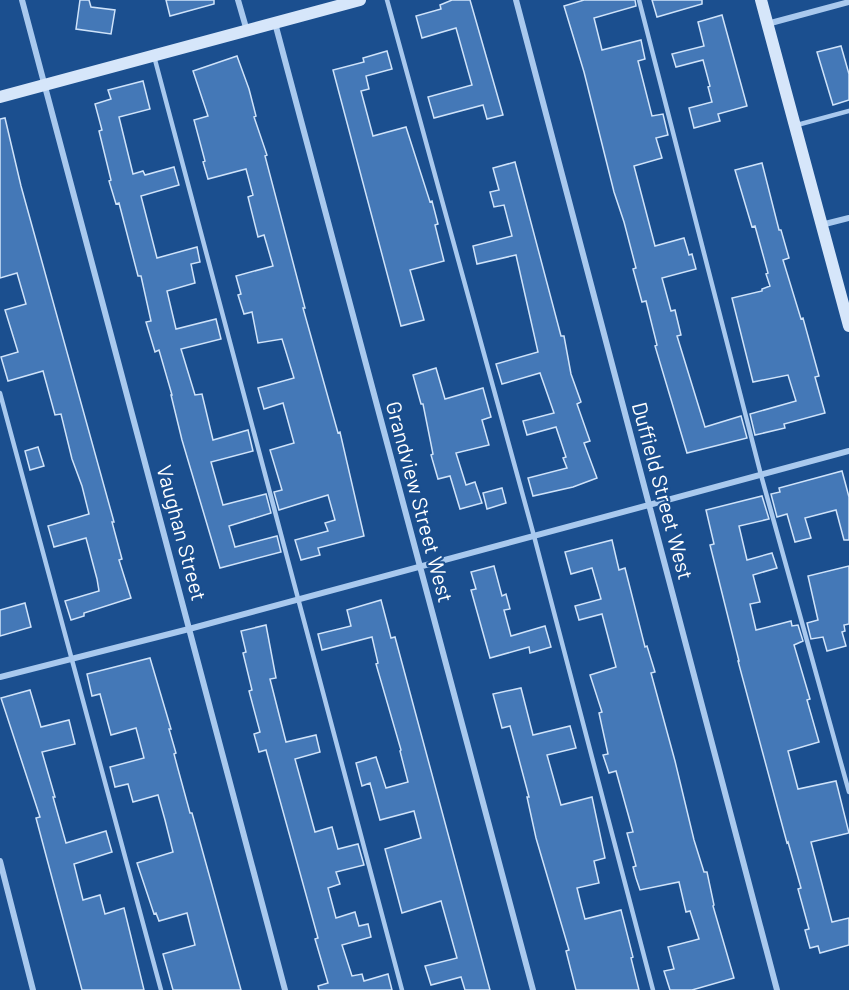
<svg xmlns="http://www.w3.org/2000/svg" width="849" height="990" font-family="Barlow,sans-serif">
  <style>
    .building { fill: #4478b7; stroke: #cfe3fa; stroke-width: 1.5 }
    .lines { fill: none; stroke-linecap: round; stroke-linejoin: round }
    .lane { stroke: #a9c9ee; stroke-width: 4.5 }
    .street { stroke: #a9c9ee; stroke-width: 6 }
    .secondary { stroke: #d6e6fa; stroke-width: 12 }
    .labels { text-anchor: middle; stroke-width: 4.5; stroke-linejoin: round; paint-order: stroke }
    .street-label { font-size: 21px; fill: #fff; stroke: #1b4f8f }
  </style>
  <rect width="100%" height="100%" fill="#1b4f8f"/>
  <!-- building -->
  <path class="building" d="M80,0H89L91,7L115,10L111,34L76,29Z
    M166,0H214V4L170,16Z
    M452,0H470L503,115L487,119L483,105L434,118L428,97L472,85L456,28L422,38L416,16L441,9L440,5Z
    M584,0H635L636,6L594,18L602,50L641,40L645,59L638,61L652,116L663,114L668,135L656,138L662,158L634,166L655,246L684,238L689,255L692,254L696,269L662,278L671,311L675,310L681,335L677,336L705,427L741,416L747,438L687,453L655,346L657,345L646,301L642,302L633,269L636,268L624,222L614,192L584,72L564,6Z
    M652,0H702V4L657,17Z
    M722,15L747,106L718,114L720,121L694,128L689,108L712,102L708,87L710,86L703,60L676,67L672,54L704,46L698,22Z
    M841,46L849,74V100L833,105L817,52Z
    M387,51L392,69L366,76L369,89L361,91L373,136L406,127L430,202L432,201L438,224L435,225L444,261L410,270L424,320L401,326L333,70L364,62L363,58Z
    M237,56L249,89L256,116L254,117L267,155L265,156L305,308H303L338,433L340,432L364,536L318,548L320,555L301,560L295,540L328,531L325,523L335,520L328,495L279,510L274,492L282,490L270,450L294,443L283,403L264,409L258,388L294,378L282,339L258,343L252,312L244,314L238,295L241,294L236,276L273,266L264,235L258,237L248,197L253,195L246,169L208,179L203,162L205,161L194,120L208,116L193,71Z
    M143,81L150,109L119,117L133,174L143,171L145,175L174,167L179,185L141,196L157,258L197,247L200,262L191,264L195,283L167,291L176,329L216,319L221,339L181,349L195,395L202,394L213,440L248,430L253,451L211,462L223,505L266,494L271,513L229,526L235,547L277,536L281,552L220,568L182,440L171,395H172L159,350L155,352L146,322L151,321L141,276H138L119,203L116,204L109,181L111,180L99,131L102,130L95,104L111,99L108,90Z
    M5,118L21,186L114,522H112L122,559L119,560L131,598L84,613V616L71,620L65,601L99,591L97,579L86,538L54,547L48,526L89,514L82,486L72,459L61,414L55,415L43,371L8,381L1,357L18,352L5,310L26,304L17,273L0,278V119Z
    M515,162L561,336H564L571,374L581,402L577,404L590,441L584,443L597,478L573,487L533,496L528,478L567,468L563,458L566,457L556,427L527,435L523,421L554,413L540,373L502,384L496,364L538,352L516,255L477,264L473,246L512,236L504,205L494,207L490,192L499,190L493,168Z
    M762,163L779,230H781L789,258L783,260L801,319L803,318L819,376L815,377L825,413L784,424L785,428L755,435L750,414L796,401L788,375L753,382L732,298L762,291V289L770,286L766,274L768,273L755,226L752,227L735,170Z
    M436,368L445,399L483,388L491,417L482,420L489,445L456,453L466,485L475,482L482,503L460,509L450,476L438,479L431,455L433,454L423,404H421L413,375Z
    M38,447L44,466L30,470L25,451Z
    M842,471L849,497V540H844L836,510L805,518L811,538L795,542L787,514L777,517L771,494L780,492L779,488Z
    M502,488L506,503L487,509L483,493Z
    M762,496L769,519L739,526L747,560L772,553L777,568L753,575L760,602L750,604L756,630L791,621L792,626L798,625L803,641L794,645L810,699L807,700L819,742L788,751L798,789L836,781L849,833L811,842L832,922L849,918V945L820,953L818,946L810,948L805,930L809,929L798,889L801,888L788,842L787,843L738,661H739L710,545L714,544L706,510Z
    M612,540L619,570L625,568L645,647L647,646L655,672L651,673L675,761L694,840L704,872H707L714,905L713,906L734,978L692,990H670L664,971L674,969L668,947L699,939L690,911L686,912L679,882L640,890L636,878L633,867L636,866L627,833L633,832L616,771L609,773L603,755L608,754L599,713L602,712L590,675L616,667L602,614L579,620L575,606L601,599L592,568L571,574L565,552Z
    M494,566L502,596L506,594L510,609L504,610L511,636L545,626L551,647L530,653L529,647L490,658L471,590L476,589L471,572Z
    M849,566V624L844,625L845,631L842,632L846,646L827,651L823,637L811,639L807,623L818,620L808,576Z
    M381,600L391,638L395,637L490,990H465L461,977L431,985L425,966L457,958L441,901L402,913L385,849L421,838L414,811L380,820L370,783L362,786L356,763L376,757L386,788L408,782L400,751L401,750L376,664L378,663L372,637L322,650L318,634L351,626L347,610Z
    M25,603L31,627L0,636V610Z
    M266,625L276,678L270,679L286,742L316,735L320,752L295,759L315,832L332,827L338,849L358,844L364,865L336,872L340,884L328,888L336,918L355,912L359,926L368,924L371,937L342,945L352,976L362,974L364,981L388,974L392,990H319L318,986L328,983L315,939L318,938L266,750L259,752L254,734L260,732L249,691L252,690L243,653L246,652L241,631Z
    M150,658L171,729H169L176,753L174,754L178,769L190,813H192L241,990H173L163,954L195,945L187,913L159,921L156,913L154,914L137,863L173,852L165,820L158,795L133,802L128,784L115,787L110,767L144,758L136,728L111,735L100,694L92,696L87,674Z
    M521,688L533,735L570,726L576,748L547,755L561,805L592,797L605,858L594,861L599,883L577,888L581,904L585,919L621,910L633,957L631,958L639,990H576L566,951L569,950L536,838L527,797H529L510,726L502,728L493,694Z
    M30,690L41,727L69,720L75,744L42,752L55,797H53L66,843L106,831L112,852L74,864L83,900L100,895L105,914L124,908L144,990H82L36,818L40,817L1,698Z"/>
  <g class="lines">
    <!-- lane -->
    <path class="lane" d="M387,0L534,536L653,990
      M639,0L761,475L849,792
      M154,56L402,990
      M797,125L849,111
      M0,393L161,990"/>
    <!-- street -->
    <path class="street" d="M22,0L285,990
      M238,0L247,31
      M516,0L777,990
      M275,23L533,990
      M767,24L849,2
      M821,225L849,218
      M0,677L189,629L849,451
      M0,861L33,990"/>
    <!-- secondary -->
    <path class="secondary" d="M761,0L849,326
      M0,97L360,0"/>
  </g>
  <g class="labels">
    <!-- street labels -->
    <g class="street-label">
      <text transform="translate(662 491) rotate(75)" y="7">Duffield Street West</text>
      <text transform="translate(419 502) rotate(75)" y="7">Grandview Street West</text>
      <text transform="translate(181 533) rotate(75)" y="7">Vaughan Street</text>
    </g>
  </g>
</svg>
